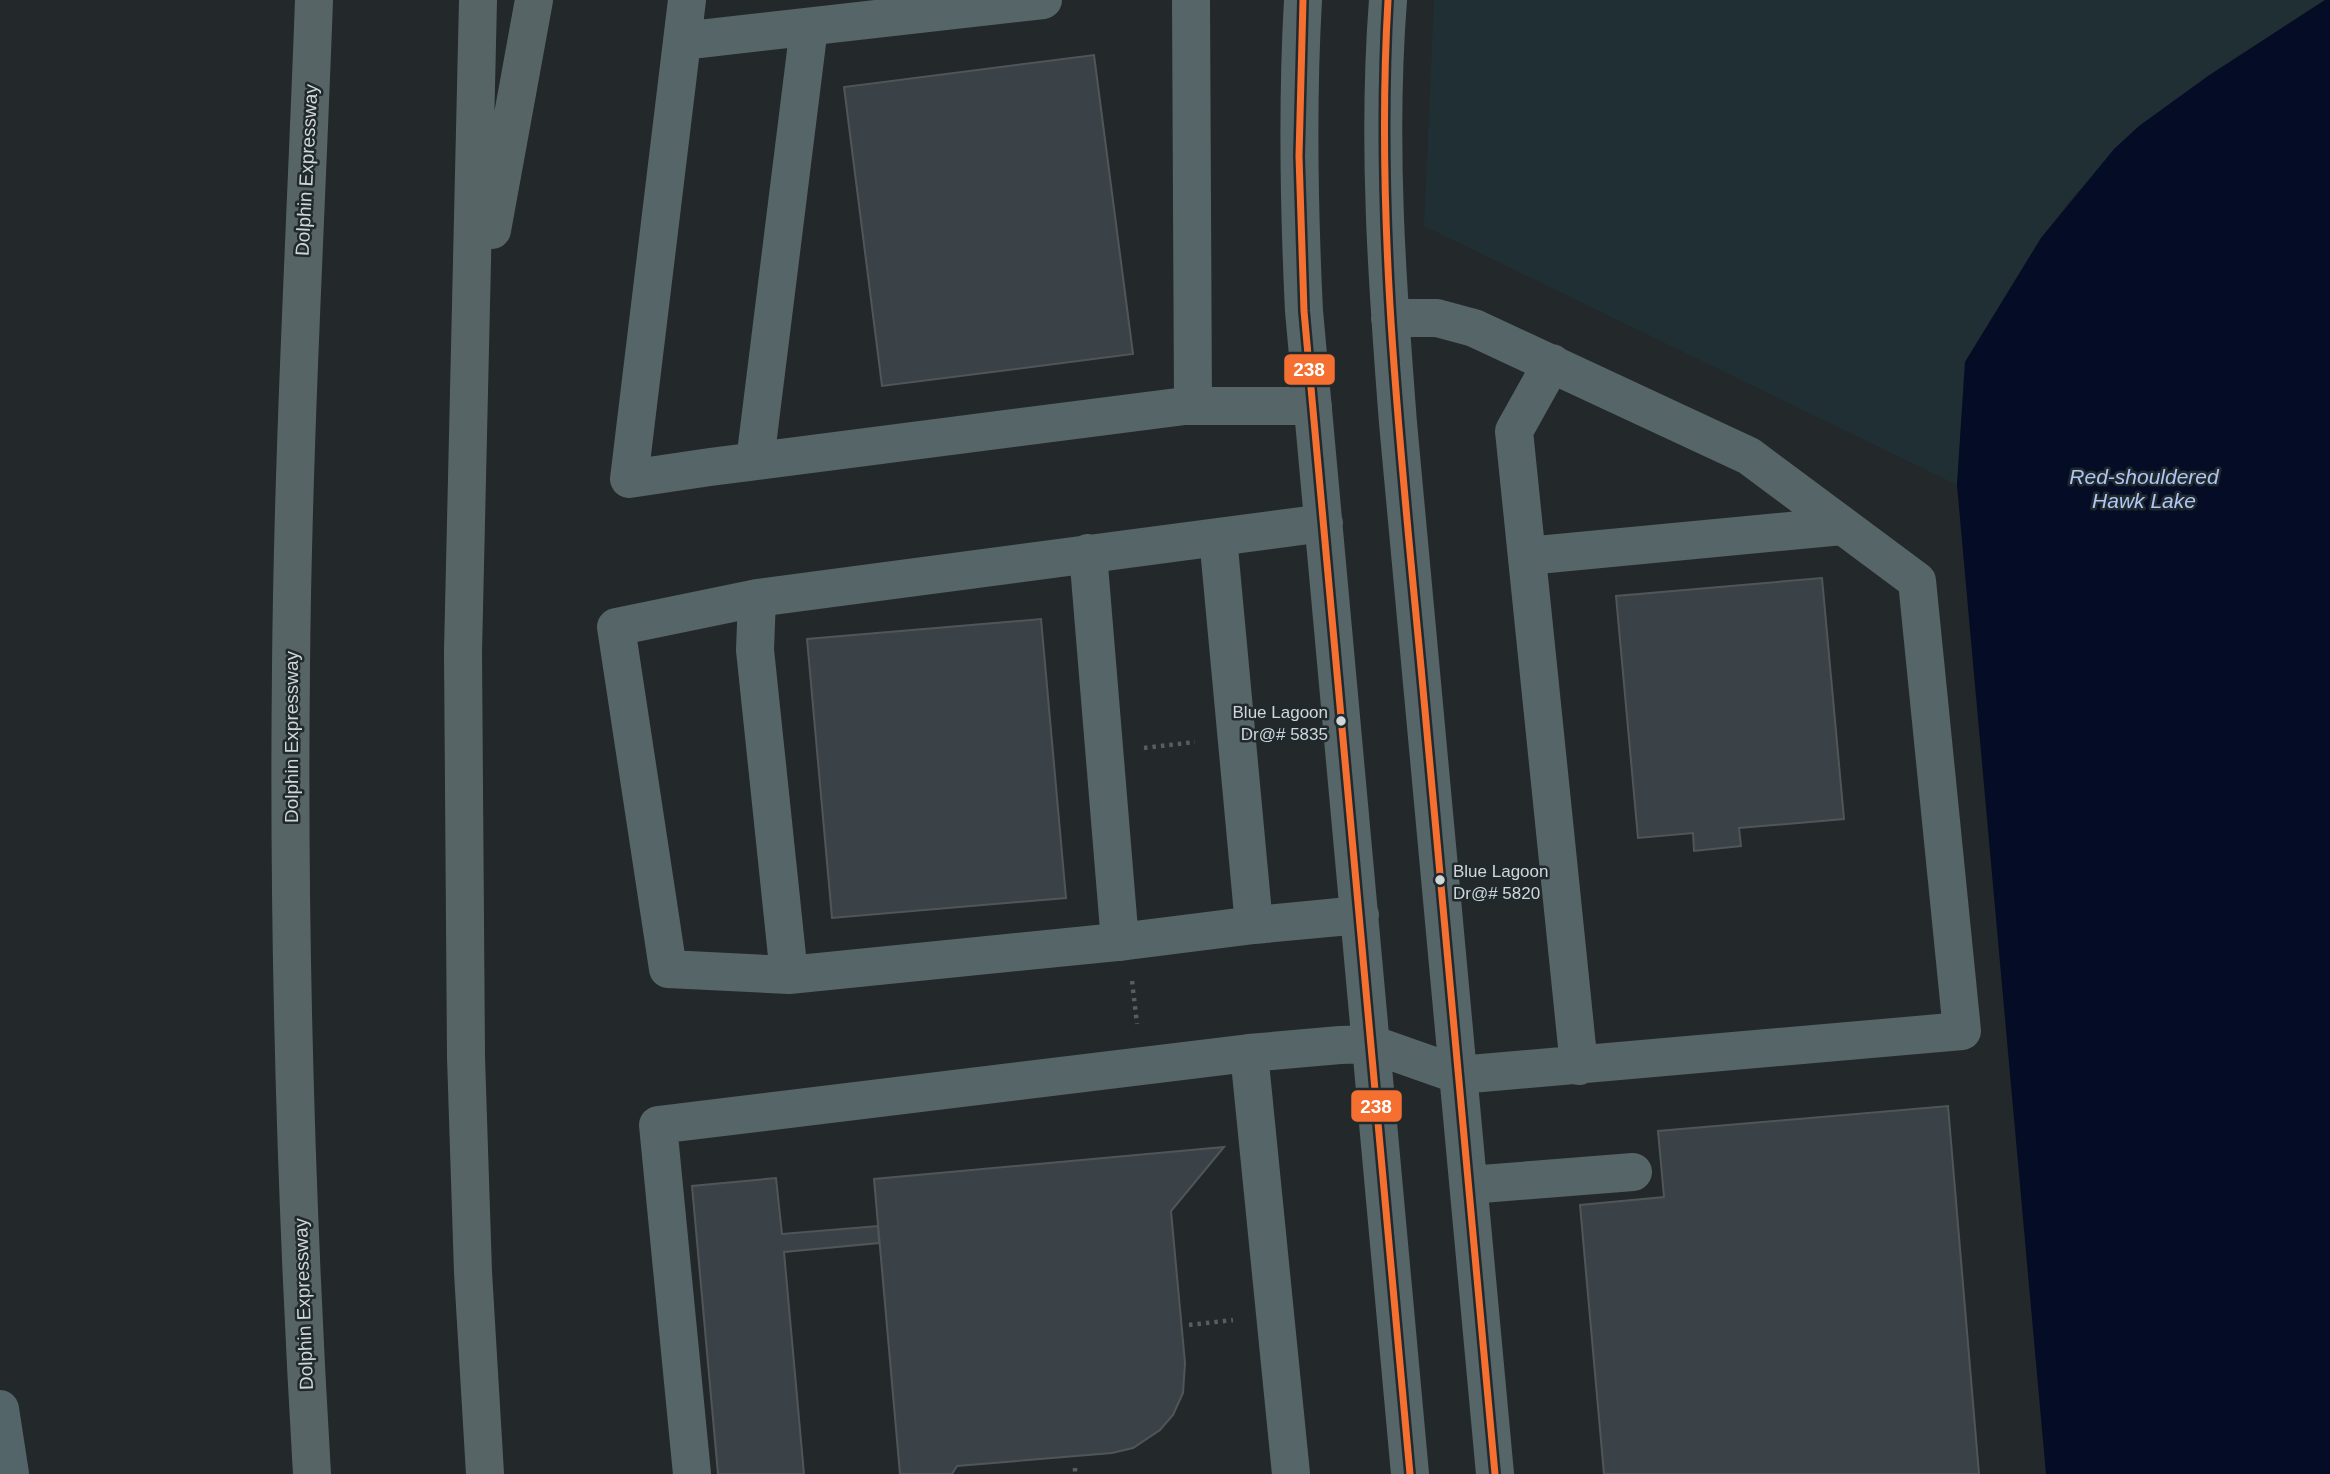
<svg xmlns="http://www.w3.org/2000/svg" width="2330" height="1474" font-family="Helvetica,sans-serif">
  <style>
    .built { fill: #202f34 }
    .water { fill: #050c25 }
    .building { fill: #3a4248; stroke: #515557; stroke-width: 2 }
    .lines { fill: none; stroke-linecap: round; stroke-linejoin: round }
    .path { stroke: #555f61; stroke-width: 4.5; stroke-dasharray: 3.5 5; stroke-linecap: butt }
    .minor { stroke: #566567; stroke-width: 38 }
    .major { stroke: #536569; stroke-width: 38 }
    .highway { stroke: #576466; stroke-width: 38 }
    .bus-1-casing { stroke: #20292d; stroke-width: 12 }
    .bus-1 { stroke: #f46f30; stroke-width: 7 }
    .bus-dot { fill: #d1d7d9; stroke: #20292d; stroke-width: 2.5 }
    .labels { text-anchor: middle; stroke-width: 5; stroke-linejoin: round; paint-order: stroke }
    .bus-label { font-size: 17px; fill: #d1d7d9; stroke: #20292d; text-anchor: end }
    .street-label { font-size: 19px; fill: #d1d7d9; stroke: #20292d }
    .water-label { font-size: 21px; font-style: italic; fill: #afc6f6; stroke: #20292d }
    .line-badge { stroke: #20292d; stroke-width: 2.5 }
    .badge-label { font-size: 19px; text-anchor: middle; font-weight: bold; fill: #fff }
  </style>
  <rect width="100%" height="100%" fill="#23282a"/>
  <!-- built -->
  <path class="built" d="M1434,0H2325L2208,76L2075,194L2041,238L1965,362L1957,485L1424,226Z"/>
  <!-- water -->
  <path class="water" d="M2325,0H2330V1474H2046L1957,485L1965,362L2041,238L2114,149L2139,126L2208,76Z"/>
  <!-- building -->
  <path class="building" d="M1094,55L1133,354L882,386L844,87Z
    M1822,578L1844,819L1739,828L1741,846L1694,851L1693,833L1638,838L1616,596Z
    M1041,619L1066,898L832,918L807,639Z
    M1948,1106L1979,1474H1604L1580,1205L1664,1197L1658,1131Z
    M1224,1147L1171,1211L1185,1363L1183,1393L1173,1415L1160,1430L1133,1448L1112,1453L957,1466L952,1474H900L874,1179Z
    M776,1178L782,1234L878,1226L879,1243L784,1252L804,1474H718L692,1186Z"/>
  <g class="lines">
    <!-- path -->
    <path class="path" d="M1144,748L1195,742
      M1132,981L1137,1024
      M1189,1325L1233,1320
      M1075,1468V1474"/>
    <!-- minor -->
    <path class="minor" d="M687,0L629,479L710,467L1185,406H1313
      M1191,0L1193,406
      M1303,0C1297,104 1299,208 1304,311L1410,1474
      M1388,0C1377,141 1387,282 1398,423L1495,1474
      M682,41L1043,0
      M1552,363L1514,431L1579,1066
      M755,461L809,27
      M1324,523L757,598L616,627L668,969L789,975L1127,941L1254,925L1360,915
      M1218,537L1254,925
      M1088,553L1120,942
      M1527,556L1842,526
      M757,598L755,650L789,975
      M1249,1053L1291,1474
      M1469,1185L1633,1172
      M692,1474L658,1125L1249,1053L1340,1045L1371,1044L1459,1075L1962,1031L1917,581L1749,456L1474,328L1437,318H1390"/>
    <!-- major -->
    <path class="major" d="M0,1409L10,1474"/>
    <!-- highway -->
    <path class="highway" d="M478,0L463,652L466,1057L473,1272L485,1474
      M492,230L534,0
      M312,1474C296,1205 288,936 291,667C293,444 306,222 314,0"/>
    <!-- bus-1 casing -->
    <g class="bus-1-casing">
      <path id="bus-1" d="M1303,0L1299,156L1304,311L1410,1474
        M1388,0C1375,223 1400,445 1421,667C1445,936 1470,1205 1495,1474"/>
    </g>
    <!-- bus-1 -->
    <use href="#bus-1" class="bus-1"/>
  </g>
  <!-- markers -->
  <g class="bus-dot">
    <circle cx="1341" cy="721" r="6"/>
    <circle cx="1440" cy="880" r="6"/>
  </g>
  <g class="labels">
    <!-- bus labels -->
    <g class="bus-label">
      <text x="1328" y="718">Blue Lagoon<tspan x="1328" dy="22">Dr@# 5835</tspan></text>
      <text x="1453" y="877" text-anchor="start">Blue Lagoon<tspan x="1453" dy="22">Dr@# 5820</tspan></text>
    </g>
    <!-- street labels -->
    <g class="street-label">
      <text transform="translate(306 170) rotate(-87)" y="7">Dolphin Expressway</text>
      <text transform="translate(291 737) rotate(-90)" y="7">Dolphin Expressway</text>
      <text transform="translate(303 1304) rotate(-92)" y="7">Dolphin Expressway</text>
    </g>
    <!-- water labels -->
    <g class="water-label">
      <text x="2144" y="484">Red-shouldered<tspan x="2144" dy="24">Hawk Lake</tspan></text>
    </g>
  </g>
  <g class="line-badge">
    <rect x="1283" y="353" width="53" height="33" rx="7" fill="#f46f30"/>
    <rect x="1350" y="1089" width="53" height="34" rx="7" fill="#f46f30"/>
  </g>
  <g class="badge-label">
    <text x="1309" y="376">238</text>
    <text x="1376" y="1113">238</text>
  </g>
</svg>
